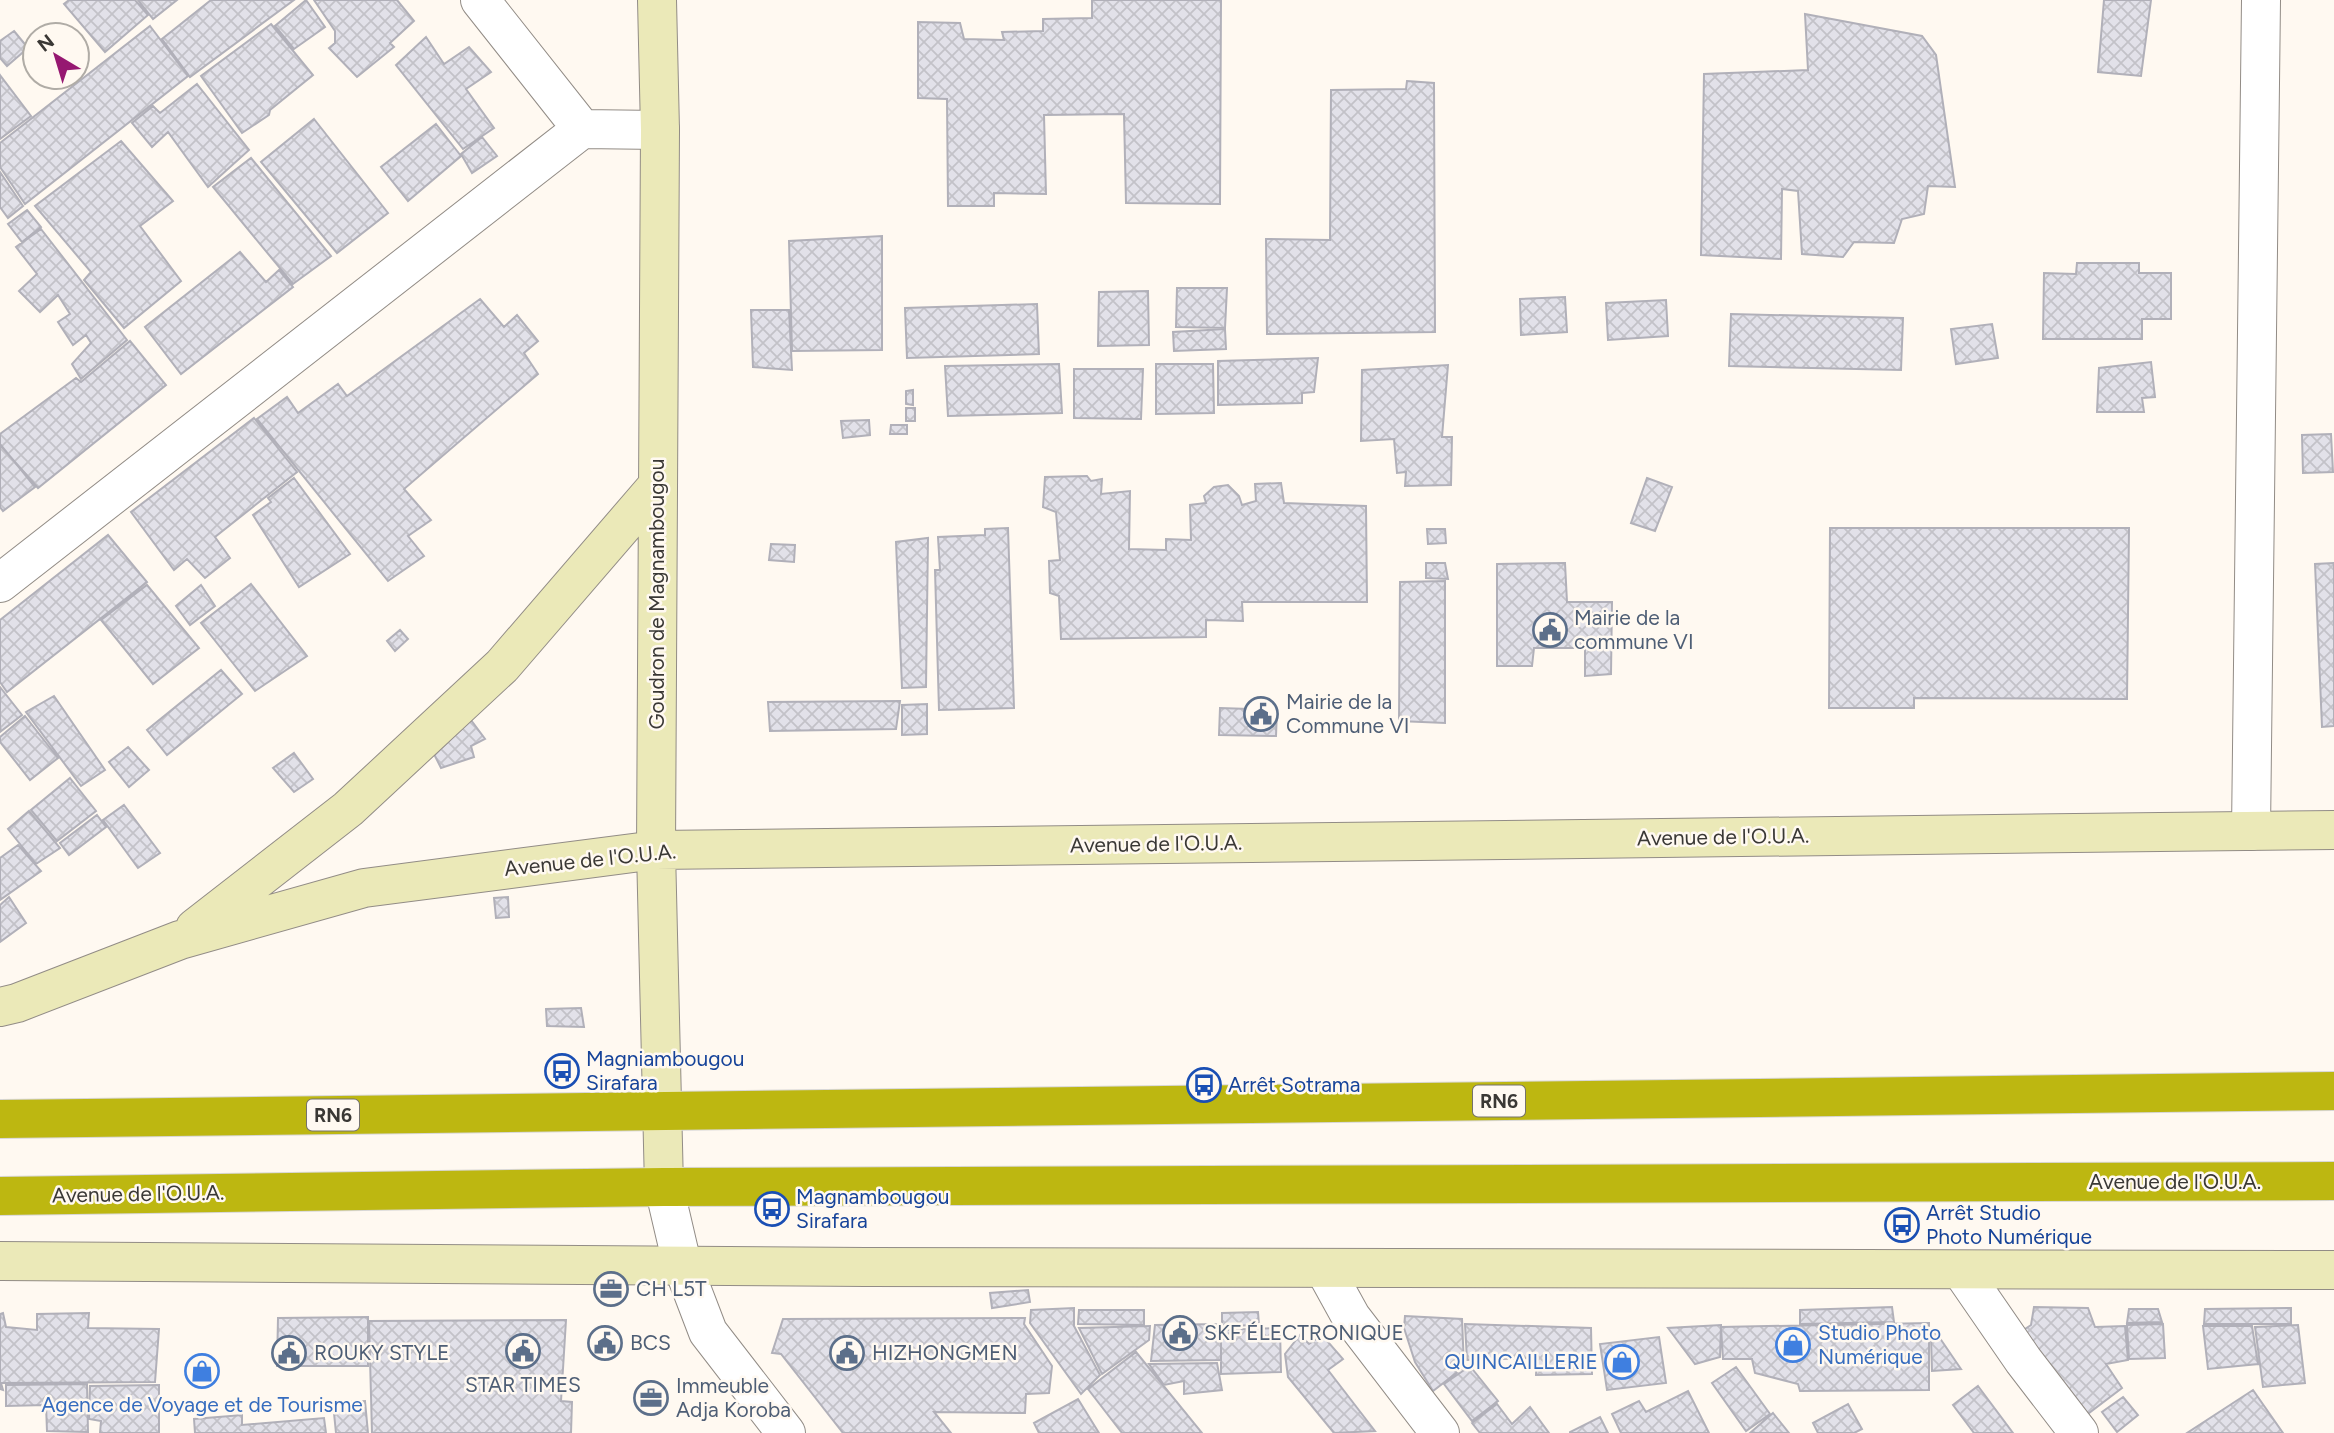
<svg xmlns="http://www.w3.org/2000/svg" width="2334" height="1433" font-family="Figtree,sans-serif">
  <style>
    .building { fill: url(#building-cross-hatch); stroke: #b1b0b9; stroke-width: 2 }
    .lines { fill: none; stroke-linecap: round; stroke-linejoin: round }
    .street-casing { stroke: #928c86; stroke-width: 40 }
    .secondary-casing { stroke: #928c86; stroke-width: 40 }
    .highway-casing { stroke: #d8d7d7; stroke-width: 40 }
    .street { stroke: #fff; stroke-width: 38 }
    .secondary { stroke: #ebe9b8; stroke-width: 38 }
    .highway { stroke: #bdb711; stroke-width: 38 }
    .labels { text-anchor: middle; stroke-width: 5; stroke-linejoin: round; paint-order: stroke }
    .shield { fill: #fff9f1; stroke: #75726d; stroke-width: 2 }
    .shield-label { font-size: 19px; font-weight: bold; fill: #3a3835 }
    .street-label { font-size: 21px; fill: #3a3835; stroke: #fff9f1 }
    .service-label { font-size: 21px; fill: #4e5e75; stroke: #fff9f1; text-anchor: start }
    .transit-label { font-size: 21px; fill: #164399; stroke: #fff9f1; text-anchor: start }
    .shop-label { font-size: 21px; fill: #366cbe; stroke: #fff9f1; text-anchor: start }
  </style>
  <defs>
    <pattern id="building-cross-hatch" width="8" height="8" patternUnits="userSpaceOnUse" patternTransform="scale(1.75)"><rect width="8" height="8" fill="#e2e1e9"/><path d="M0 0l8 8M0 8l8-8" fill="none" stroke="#c3c2c8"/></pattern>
  </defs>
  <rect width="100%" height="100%" fill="#fff9f1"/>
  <!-- building -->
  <path class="building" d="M69,0H135L148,15L105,52L64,4Z
    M138,0H177L153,19Z
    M211,0H294L190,77L162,39Z
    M306,0L325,27L294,49L275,26Z
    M314,0H397L414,21L390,43L394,47L357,77L329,48L335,43V31Z
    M1092,0H1221L1220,204L1126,203L1124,114L1044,115L1046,194L994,193V206H948L947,99L918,98V22L960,23L964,39L1004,40L1002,32L1043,31V19L1092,18Z
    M2104,0H2151L2141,76L2098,72Z
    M1805,14L1922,36L1936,55L1955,187L1928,186L1924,214L1902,219L1894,243L1854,242L1843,257L1802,254L1798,191L1782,189L1781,259L1701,255L1704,74L1808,70Z
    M271,24L313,75L270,110L269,115L242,133L201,76Z
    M150,26L188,76L25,204L0,167V143Z
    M14,31L28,48L7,66L0,58V41Z
    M426,37L444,64L469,47L491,72L466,89L494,128L463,149L396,65Z
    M0,75L31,116L0,139Z
    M1407,81L1434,83L1435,332L1267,334L1266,239L1330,240L1331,90L1406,89Z
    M197,84L249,150L208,187L168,132L152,147L132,123L153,106L160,113Z
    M314,119L388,213L337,253L261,162Z
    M436,124L461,156L408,201L381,167Z
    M482,137L497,156L472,173L461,154Z
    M121,141L173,201L140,226L181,281L124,328L84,280L91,272L35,206Z
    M251,158L331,256L293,284L213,187Z
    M0,172L23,206L8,218L0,207Z
    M27,210L41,227L22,242L8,224Z
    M41,229L127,340L81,379L72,364L91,343L86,335L73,345L58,322L70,314L58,295L40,312L19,291L37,274L16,247Z
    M882,236V350L792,351L789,241Z
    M240,252L266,282L279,270L293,287L181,374L145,327Z
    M2077,263H2139V273H2171V319H2142V339H2043L2044,273L2076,274Z
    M1177,288H1227L1225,328L1176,327Z
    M1148,291L1149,345L1098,346L1099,292Z
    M1565,297L1567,332L1521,335L1520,299Z
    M480,299L504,327L517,315L538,341L524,353L538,374L404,489L431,520L408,536L424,556L388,581L257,419L287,397L298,413L338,384L347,396Z
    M1666,300L1668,336L1608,340L1606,303Z
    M1037,304L1039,354L907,358L905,308Z
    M751,310H789L792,370L753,367Z
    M1731,314L1903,318L1901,370L1729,366Z
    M1992,324L1998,358L1956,364L1951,329Z
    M1225,329L1226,349L1174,351L1173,332Z
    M130,341L166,385L38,488L0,445V434L76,378L81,382Z
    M1318,358L1314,392L1302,393V403L1218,405V361Z
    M2151,362L2155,397L2142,398L2144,412H2097L2099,368Z
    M1059,364L1062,413L948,416L945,366Z
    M1156,364H1213L1214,413L1156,414Z
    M1448,365L1442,437H1452L1451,485L1405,486L1406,472L1397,473L1394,439L1361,441L1362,370Z
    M1074,369H1143L1141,419L1074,418Z
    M913,390V405L906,404V391Z
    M906,408H915V421H906Z
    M254,418L297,472L215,537L230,558L205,578L187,559L174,570L131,512Z
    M869,420L870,435L843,438L841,421Z
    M891,425H907V434H890Z
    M2331,434L2333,472L2303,473L2302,435Z
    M0,444L35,487L3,511L0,507Z
    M1087,476L1091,481L1102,479L1101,494L1130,491L1129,549L1166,550V539L1191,540L1190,505L1206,503L1204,496L1214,487L1228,485L1239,496L1242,505L1256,501L1255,484L1281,483L1284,503L1366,506L1367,602H1242L1243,621L1206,620V637L1061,639L1059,596L1050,593L1049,561L1060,560L1056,512L1043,507L1045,477Z
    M294,478L350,554L299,587L253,515L271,502L268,498Z
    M1647,478L1672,487L1655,531L1631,523Z
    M1008,528L1014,708L939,710L935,570H940L938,537L985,535V529Z
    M1830,528H2129L2127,699L1914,698V708H1829Z
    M1427,529H1445L1446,543L1428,544Z
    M108,535L147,582L7,692L0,682V620Z
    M928,538L926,687L902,688L896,542Z
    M771,544L795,545L794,562L769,560Z
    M1426,563H1445L1448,579L1426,578Z
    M1565,563L1567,602H1612L1611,674L1585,676V648H1534L1532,666H1497V564Z
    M2334,563V726L2322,727L2315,564Z
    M1445,581V723L1399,721L1400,582Z
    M251,584L307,656L255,691L201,623Z
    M147,585L199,648L153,684L101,620Z
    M201,585L215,606L190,625L176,606Z
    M400,630L408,639L395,651L387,641Z
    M221,670L242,694L167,755L147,730Z
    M0,687L22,715L0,732Z
    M54,696L105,770L81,786L26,712Z
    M900,701L896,729L770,731L768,702Z
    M927,704V734L902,735V705Z
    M1220,708L1277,710L1276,736L1219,735Z
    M25,716L58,758L30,780L0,742V737Z
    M471,720L485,739L471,746L474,757L441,768L430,746Z
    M128,747L149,770L129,787L109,762Z
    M294,753L313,779L294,792L273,768Z
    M70,778L96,811L57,841L31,810Z
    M124,805L160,853L138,868L103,820Z
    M29,811L60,848L36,864L8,829Z
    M97,815L106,827L69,855L60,843Z
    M18,845L41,871L0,900V858Z
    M9,897L26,923L0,942V905Z
    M508,897L509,917L496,918L494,898Z
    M581,1008L584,1027L547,1026L546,1009Z
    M1028,1290L1030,1302L992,1308L990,1293Z
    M1892,1307L1894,1322L1800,1324V1310Z
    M2034,1307L2088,1308L2095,1327L2125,1326L2128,1360L2106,1364L2122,1388L2085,1416L2019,1333L2031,1325Z
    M1074,1308V1326L1100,1375L1081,1394L1030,1323L1031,1310Z
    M2291,1308V1324H2204L2205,1309Z
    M2129,1309H2158L2162,1322L2127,1323Z
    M1079,1310H1144V1325L1078,1324Z
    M1258,1312L1259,1325L1222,1326V1313Z
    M3,1313L6,1327L37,1330V1314L89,1313L88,1328L159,1329L155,1382L1,1383L3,1390L0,1389V1314Z
    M1405,1316L1462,1319L1464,1367L1433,1391L1415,1362L1404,1328Z
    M368,1317V1366H277L278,1318Z
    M1025,1318L1024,1324L1052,1366L1049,1393L1026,1394L1025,1413L934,1412L951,1433H843L781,1354L772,1353L783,1319Z
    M566,1320L561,1401L572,1402L571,1433H372L369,1321Z
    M1929,1323V1390L1800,1391L1798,1384L1755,1373L1752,1359H1723L1721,1327Z
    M1221,1324V1360L1151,1361L1155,1325Z
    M1465,1324L1591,1328L1592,1374L1536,1375L1537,1358L1467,1360Z
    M2163,1324L2165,1358L2129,1359L2127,1325Z
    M1721,1325L1720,1357L1695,1364L1668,1328Z
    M2298,1325L2305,1383L2263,1387L2255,1327Z
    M1150,1326L1149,1340L1102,1374L1079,1328Z
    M2203,1326H2252L2258,1364L2208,1369Z
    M1280,1328L1281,1372L1221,1374V1330Z
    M1935,1331L1961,1369L1932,1371L1931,1337Z
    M1300,1335L1309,1344L1322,1335L1343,1359L1328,1370L1375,1431L1334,1433L1288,1377L1285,1354Z
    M1659,1337L1666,1383L1607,1390L1600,1344Z
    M1136,1352L1202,1433H1122L1088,1389Z
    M1217,1363L1222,1390L1184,1394V1381L1164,1385L1149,1364Z
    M1470,1366L1498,1401L1472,1421L1444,1384Z
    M1736,1367L1770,1414L1746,1431L1712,1383Z
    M87,1384L88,1432L47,1431L46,1405L6,1406V1385Z
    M159,1385V1433H100L101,1421L89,1419L90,1386Z
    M1978,1386L2013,1433H1974L1953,1405Z
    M2253,1390L2283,1433H2187Z
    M1688,1391L1709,1433H1621L1612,1414L1639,1401L1646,1412Z
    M2123,1397L2138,1415L2117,1432L2102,1412Z
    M1078,1399L1099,1433H1039L1034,1423Z
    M365,1401L368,1433H336L333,1403Z
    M1497,1404L1512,1424L1530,1407L1549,1433H1480L1472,1423Z
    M1848,1404L1862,1429L1854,1433H1818L1813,1423Z
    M1773,1413L1789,1433H1750Z
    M242,1415V1425L324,1418L326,1433H195L194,1419Z
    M1600,1417L1608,1433H1570V1432Z"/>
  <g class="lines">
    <!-- street casing -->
    <g class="street-casing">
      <path id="street" d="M480,0L582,129
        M0,583L582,129L660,130
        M2251,831L2261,0
        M664,1187L682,1264L708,1332L786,1433
        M1324,1268L1351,1317L1440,1433
        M1961,1270L2023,1360L2079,1433"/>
    </g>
    <!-- secondary casing -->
    <g class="secondary-casing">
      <path id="secondary" d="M657,0L660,130L656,850L664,1187
        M195,928L348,809L502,666L658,485
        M0,1007L17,1003L180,940L364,888L656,850L2334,830
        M0,1261L866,1267L2334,1270"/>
    </g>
    <!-- highway casing -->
    <g class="highway-casing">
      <path id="highway" d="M0,1119L2334,1091
        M0,1196L664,1187L2334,1181"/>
    </g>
    <!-- street -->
    <use href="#street" class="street"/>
    <!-- secondary -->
    <use href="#secondary" class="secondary"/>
    <!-- highway -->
    <use href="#highway" class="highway"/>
  </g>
  <!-- icons -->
  <defs>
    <g id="civic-ring" transform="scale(1.75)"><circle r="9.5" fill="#fff9f1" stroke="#5c6f8a" stroke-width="1.5"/><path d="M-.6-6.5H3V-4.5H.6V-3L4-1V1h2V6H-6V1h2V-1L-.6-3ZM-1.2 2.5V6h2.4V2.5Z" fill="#5c6f8a"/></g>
    <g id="bus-ring" transform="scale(1.75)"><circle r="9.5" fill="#fff9f1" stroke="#1a4fb4" stroke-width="1.5"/><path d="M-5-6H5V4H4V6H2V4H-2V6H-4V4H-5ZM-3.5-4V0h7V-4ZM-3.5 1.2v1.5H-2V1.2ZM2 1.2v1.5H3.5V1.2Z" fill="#1a4fb4"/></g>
    <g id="office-ring" transform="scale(1.75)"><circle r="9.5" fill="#fff9f1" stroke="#5c6f8a" stroke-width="1.5"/><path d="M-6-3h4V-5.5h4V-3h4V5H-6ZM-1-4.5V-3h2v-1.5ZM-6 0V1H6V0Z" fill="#5c6f8a"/></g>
    <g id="shop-ring" transform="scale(1.75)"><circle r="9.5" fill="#fff9f1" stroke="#3f7fe0" stroke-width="1.5"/><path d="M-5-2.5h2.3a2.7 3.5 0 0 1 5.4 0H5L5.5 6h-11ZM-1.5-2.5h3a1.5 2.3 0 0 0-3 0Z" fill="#3f7fe0"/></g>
  </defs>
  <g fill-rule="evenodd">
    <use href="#civic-ring" x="1550" y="630"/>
    <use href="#civic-ring" x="1261" y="714"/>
    <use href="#bus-ring" x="562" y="1071"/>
    <use href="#bus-ring" x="1204" y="1085"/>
    <use href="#bus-ring" x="772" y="1209"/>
    <use href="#bus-ring" x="1902" y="1225"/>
    <use href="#office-ring" x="611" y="1289"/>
    <use href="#civic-ring" x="1180" y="1333"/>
    <use href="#civic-ring" x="605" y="1343"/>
    <use href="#shop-ring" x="1793" y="1345"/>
    <use href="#civic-ring" x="523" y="1351"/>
    <use href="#civic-ring" x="289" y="1353"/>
    <use href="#civic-ring" x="847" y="1353"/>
    <use href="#shop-ring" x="1622" y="1362"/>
    <use href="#shop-ring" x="202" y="1371"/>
    <use href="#office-ring" x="651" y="1398"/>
  </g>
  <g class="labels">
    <!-- shield labels -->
    <g class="shield">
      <rect x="1473" y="1085.5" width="52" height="31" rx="5"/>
      <rect x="307" y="1099.5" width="52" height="31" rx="5"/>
    </g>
    <g class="shield-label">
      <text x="1499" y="1108">RN6</text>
      <text x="333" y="1122">RN6</text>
    </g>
    <!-- street labels -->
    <g class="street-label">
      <text transform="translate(657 594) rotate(-90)" y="7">Goudron de Magnambougou</text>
      <text transform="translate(1723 837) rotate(-1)" y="7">Avenue de l'O.U.A.</text>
      <text transform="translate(1156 844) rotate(-1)" y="7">Avenue de l'O.U.A.</text>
      <text transform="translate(590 860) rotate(-6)" y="7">Avenue de l'O.U.A.</text>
      <text x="2175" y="1189">Avenue de l'O.U.A.</text>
      <text transform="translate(138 1194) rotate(-1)" y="7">Avenue de l'O.U.A.</text>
    </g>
    <!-- service labels -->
    <g class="service-label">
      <text x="1574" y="625">Mairie de la<tspan x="1574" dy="24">commune VI</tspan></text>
      <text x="1286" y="709">Mairie de la<tspan x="1286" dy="24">Commune VI</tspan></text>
      <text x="636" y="1296">CH L5T</text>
      <text x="1204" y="1340">SKF ÉLECTRONIQUE</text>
      <text x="630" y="1350">BCS</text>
      <text x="314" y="1360">ROUKY STYLE</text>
      <text x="872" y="1360">HIZHONGMEN</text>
      <text x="523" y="1392" text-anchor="middle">STAR TIMES</text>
      <text x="676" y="1393">Immeuble<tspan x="676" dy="24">Adja Koroba</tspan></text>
    </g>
    <!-- transit labels -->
    <g class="transit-label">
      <text x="586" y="1066">Magniambougou<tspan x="586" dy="24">Sirafara</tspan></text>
      <text x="1228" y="1092">Arrêt Sotrama</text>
      <text x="796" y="1204">Magnambougou<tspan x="796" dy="24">Sirafara</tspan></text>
      <text x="1926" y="1220">Arrêt Studio<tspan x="1926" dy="24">Photo Numérique</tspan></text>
    </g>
    <!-- shop labels -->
    <g class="shop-label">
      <text x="1818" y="1340">Studio Photo<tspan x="1818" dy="24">Numérique</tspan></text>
      <text x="1598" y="1369" text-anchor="end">QUINCAILLERIE</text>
      <text x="202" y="1412" text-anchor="middle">Agence de Voyage et de Tourisme</text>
    </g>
  </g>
  <!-- north arrow -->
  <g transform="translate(56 56) rotate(322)"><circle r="33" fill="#fff9f1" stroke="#b0aca6" stroke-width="2"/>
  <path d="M0-5L12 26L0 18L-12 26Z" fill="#961871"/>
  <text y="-10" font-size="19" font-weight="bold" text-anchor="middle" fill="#3a3835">N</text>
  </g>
</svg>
